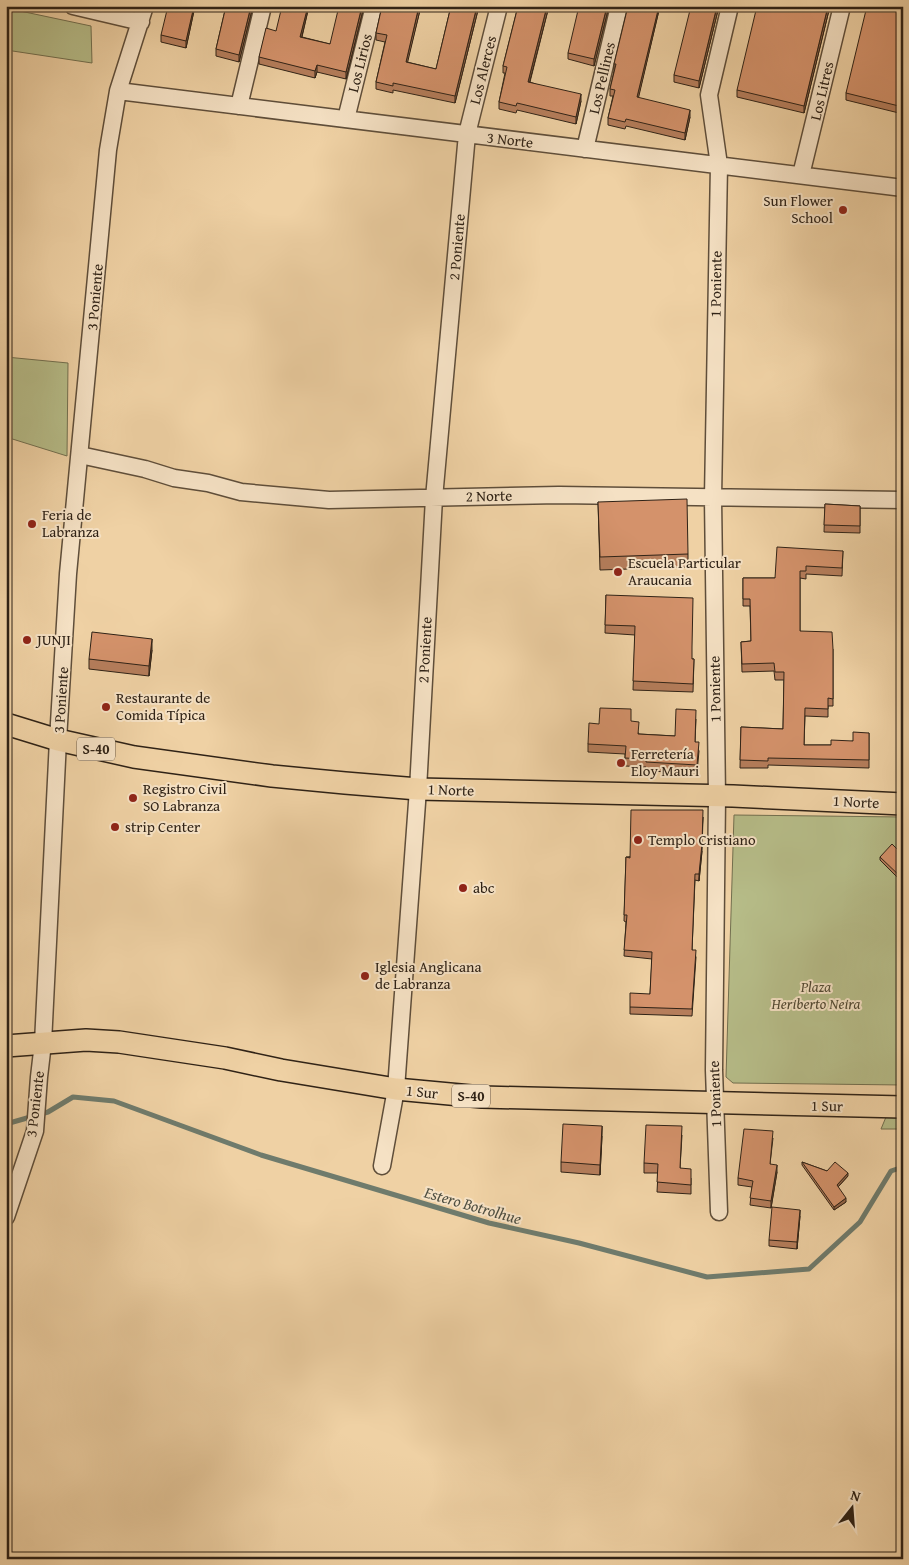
<svg xmlns="http://www.w3.org/2000/svg" width="909" height="1565" font-family="'Gentium Book Plus',serif">
  <style>
    .green { fill: #b6bc88; stroke: #726f4f }
    .lines { fill: none; stroke-linecap: round; stroke-linejoin: round }
    .stream { stroke: #6f7b6c; stroke-width: 5 }
    .minor-casing { stroke: #5f4e3a; stroke-width: 19 }
    .major-casing { stroke: #2f2216; stroke-width: 24 }
    .minor { stroke: #f5e1c4; stroke-width: 16 }
    .major { stroke: #efd1a4; stroke-width: 21 }
    .wall { fill: #b67e5c; stroke: #2f2216 }
    .shaded-wall { fill: #94664b; stroke: #2f2216 }
    .building { fill: #d4926b; stroke: #2f2216 }
    .poi-dot { fill: #8f2418; stroke: #f5e1c4; stroke-width: 2 }
    .labels { text-anchor: middle; stroke-width: 4; stroke-linejoin: round; paint-order: stroke }
    .shield { fill: #f5e1c4; stroke: #6a5b4a; stroke-width: 1 }
    .shield-label { font-size: 14px; font-weight: bold; fill: #2f2216 }
    .street-label { font-size: 15px; fill: #2f2216; stroke: #f5e1c4 }
    .poi-label { font-size: 15px; fill: #2f2216; stroke: #f5e1c4; text-anchor: start }
    .park-label { font-size: 15px; font-style: italic; fill: #514832; stroke: #f5e1c4 }
    .water-label { font-size: 16px; font-style: italic; fill: #4f4f41; stroke: #f5e1c4 }
  </style>
  <rect width="100%" height="100%" fill="#efd1a4"/>
  <filter id="stains"><feTurbulence type="fractalNoise" baseFrequency=".004" numOctaves="4"/><feColorMatrix values="0 0 0 0 .2 0 0 0 0 .09 0 0 0 0 .02 0 0 0 .5 -.17"/></filter>
  <radialGradient id="worn" r=".72"><stop offset=".6" stop-color="#630" stop-opacity="0"/><stop offset="1" stop-color="#630" stop-opacity=".3"/></radialGradient>
  <!-- green -->
  <path class="green" d="M6,8L91,26L92,63L6,50Z
    M6,357L68,363L67,456L6,437Z
    M734,815L903,817V1085L733,1083L726,1077Z
    M886,1117H903V1129H881Z"/>
  <g class="lines">
    <!-- stream -->
    <path class="stream" d="M6,1124L48,1112L73,1097L114,1101L261,1155L489,1223L579,1243L707,1277L809,1269L860,1222L891,1171L903,1167"/>
    <!-- minor casing -->
    <g class="minor-casing">
      <path id="minor" d="M73,6L141,22
        M118,91L903,188
        M239,106L263,6
        M346,119L374,6
        M585,149L619,6
        M801,175L842,6
        M80,455L145,469L174,478L208,483L241,492L329,500L559,495L903,500
        M382,1166L396,1089L418,789L434,498L467,134L499,6
        M719,1212L714,1070L717,797L713,498L719,165L709,95L730,6
        M6,1217L35,1131L39,1077L43,1043L58,740L68,574L108,150L118,91L145,6"/>
    </g>
    <!-- major casing -->
    <g class="major-casing">
      <path id="major" d="M6,724L58,740L134,757L272,776L345,783L418,789L733,796L903,804
        M6,1046L86,1040L119,1042L225,1058L281,1070L396,1089L482,1097L903,1107"/>
    </g>
    <!-- minor -->
    <use href="#minor" class="minor"/>
    <!-- major -->
    <use href="#major" class="major"/>
  </g>
  <!-- wall -->
  <path class="wall" d="M195,6L186,48L161,42V35Z
    M226,6H253L239,62L216,56V49Z
    M309,6L302,37L330,44L364,6L346,79L317,72L315,78L259,64V57L276,31Z
    M382,6H421L407,62L436,69L451,6H479L455,103L393,90V93L376,89V82L385,42L376,40V33Z
    M518,6H549L530,82L581,101L576,124L517,110L516,113L499,109V102L505,73H503V66Z
    M609,6L594,66L568,59V53Z
    M660,6L638,98L690,117L685,140L626,126L625,129L608,125V118L613,96H610V89L614,71V64Z
    M719,6L699,88L674,82V75Z
    M830,6L804,113L737,97V90Z
    M903,6V114L846,100V93Z
    M598,502L688,554V567L600,570Z
    M825,504L860,506V533L824,532Z
    M843,551L842,576L806,574V579L800,578V631L833,649V706H828V717L805,716L804,745H831L853,741L869,733V768L768,765V768H740L741,727L783,729L784,680H775L774,671L742,672L741,642L751,641L750,606H743V578H775Z
    M606,595L692,659H694L693,692L633,690L635,635L605,633Z
    M152,650L149,676L89,669V659Z
    M696,719L695,742L699,751L697,773L646,771V767L625,766V754L588,752V744L599,724L631,721L639,734L675,736Z
    M702,851L699,881L695,880L692,950L696,957L692,1016L630,1014V1007L650,994L652,959L624,956L626,922L624,921L626,857Z
    M903,855V883L880,860V857Z
    M682,1135L680,1168L691,1178V1194L657,1192L658,1173H644V1163Z
    M602,1136L600,1175L561,1172V1162Z
    M773,1138L770,1164L777,1172L771,1208L750,1205L752,1187L738,1185V1178Z
    M802,1162L827,1171L848,1176L838,1187L846,1202L834,1210L802,1165Z
    M800,1216L797,1249L769,1246V1240Z"/>
  <!-- shaded-wall -->
  <path class="shaded-wall" d="M194,6H195L186,48V41Z
    M251,6H253L239,62V55Z
    M308,6H309L300,44V37Z
    M362,6H364L346,79V72Z
    M419,6H421L406,69V62Z
    M477,6H479L455,103V96Z
    M547,6H549L528,88V82Z
    M607,6H609L594,66V59Z
    M659,6H660L637,104V97Z
    M717,6H719L699,88V81Z
    M828,6H830L804,113V106Z
    M317,65V72L315,78V71Z
    M581,94V101L576,124V117Z
    M690,110V117L685,140V133Z
    M152,639V650L149,676V666Z
    M703,817L702,851L699,881V874Z
    M602,1126V1136L600,1175V1165Z
    M777,1165V1172L771,1208V1201Z
    M848,1173V1176L837,1188V1185Z
    M846,1198V1202L834,1210V1207Z
    M800,1210V1216L797,1249V1242Z"/>
  <!-- building -->
  <path class="building" d="M168,6H194L186,41L161,35Z
    M226,6H251L239,55L216,49Z
    M282,6H308L300,37L330,44L339,6H362L346,72L317,65L315,71L259,57L266,28L276,31Z
    M382,6H419L406,62L436,69L451,6H477L455,96L393,83V86L376,82L387,35L376,33Z
    M518,6H547L528,82L581,94L576,117L517,103L516,106L499,102L507,67L503,66Z
    M579,6H607L594,59L568,53Z
    M628,6H659L637,97L690,110L685,133L626,119L625,122L608,118L615,90L610,89L616,64H614Z
    M691,6H717L699,81L674,75Z
    M757,6H828L804,106L737,90Z
    M867,6H903V107L846,93Z
    M687,499L688,554L600,557L598,502Z
    M825,504L860,506V526L824,525Z
    M777,547L843,551L842,568L806,566V571H800V631L832,632L833,649V699L828,698V709L805,708L804,745H831V740L853,741V732L869,733V760L768,758V761L740,760L741,727L783,729L784,672H775L774,663L742,664L741,642L751,641L750,599H743V578H775Z
    M606,595L693,598L692,647V659H694L693,684L633,681L635,626L605,625Z
    M92,632L152,639L149,666L89,659Z
    M600,708L631,709V721L639,722L638,734L675,736L676,709L696,710L695,742H699L697,765L646,762V759L625,758L626,746L588,744L589,723L599,724Z
    M631,810H703L702,844L699,874H695L692,950H696L692,1009L630,1007V993L650,994L652,952L624,950L627,915H624L626,857L630,858Z
    M892,844L903,855V879L880,857Z
    M563,1124L602,1126L600,1165L561,1162Z
    M646,1125L682,1126L680,1168L691,1169V1185L657,1182L658,1164L644,1163Z
    M744,1129L773,1131L770,1164L777,1165L771,1201L750,1198L753,1181L738,1178Z
    M802,1162L827,1171L835,1162L848,1173L837,1185L846,1198L834,1207Z
    M772,1207L800,1210L797,1242L769,1240Z"/>
  <!-- markers -->
  <g class="poi-dot">
    <circle cx="843" cy="210" r="5"/>
    <circle cx="32" cy="524" r="5"/>
    <circle cx="618" cy="572" r="5"/>
    <circle cx="27" cy="640" r="5"/>
    <circle cx="106" cy="707" r="5"/>
    <circle cx="621" cy="763" r="5"/>
    <circle cx="133" cy="798" r="5"/>
    <circle cx="115" cy="827" r="5"/>
    <circle cx="638" cy="840" r="5"/>
    <circle cx="463" cy="888" r="5"/>
    <circle cx="365" cy="976" r="5"/>
  </g>
  <g class="labels">
    <!-- shield labels -->
    <g class="shield">
      <rect x="77" y="737.5" width="38" height="23" rx="4"/>
      <rect x="452" y="1084.5" width="38" height="23" rx="4"/>
    </g>
    <g class="shield-label">
      <text x="96" y="754">S-40</text>
      <text x="471" y="1101">S-40</text>
    </g>
    <!-- street labels -->
    <g class="street-label">
      <text transform="translate(360 63) rotate(-76)" y="5">Los Lirios</text>
      <text transform="translate(483 70) rotate(-76)" y="5">Los Alerces</text>
      <text transform="translate(602 78) rotate(-77)" y="5">Los Pellines</text>
      <text transform="translate(822 91) rotate(-77)" y="5">Los Litres</text>
      <text transform="translate(510 140) rotate(7)" y="5">3 Norte</text>
      <text transform="translate(457 247) rotate(-85)" y="5">2 Poniente</text>
      <text transform="translate(716 284) rotate(-89)" y="5">1 Poniente</text>
      <text transform="translate(95 297) rotate(-85)" y="5">3 Poniente</text>
      <text transform="translate(489 496) rotate(-1)" y="5">2 Norte</text>
      <text transform="translate(425 650) rotate(-87)" y="5">2 Poniente</text>
      <text transform="translate(715 689) rotate(-91)" y="5">1 Poniente</text>
      <text transform="translate(61 700) rotate(-86)" y="5">3 Poniente</text>
      <text transform="translate(451 790) rotate(2)" y="5">1 Norte</text>
      <text transform="translate(856 802) rotate(3)" y="5">1 Norte</text>
      <text transform="translate(422 1092) rotate(6)" y="5">1 Sur</text>
      <text transform="translate(715 1094) rotate(-92)" y="5">1 Poniente</text>
      <text transform="translate(35 1104) rotate(-83)" y="5">3 Poniente</text>
      <text transform="translate(827 1106) rotate(1)" y="5">1 Sur</text>
    </g>
    <!-- poi labels -->
    <g class="poi-label">
      <text x="833" y="206" text-anchor="end">Sun Flower<tspan x="833" dy="17">School</tspan></text>
      <text x="42" y="520">Feria de<tspan x="42" dy="17">Labranza</tspan></text>
      <text x="628" y="568">Escuela Particular<tspan x="628" dy="17">Araucania</tspan></text>
      <text x="37" y="645">JUNJI</text>
      <text x="116" y="703">Restaurante de<tspan x="116" dy="17">Comida Típica</tspan></text>
      <text x="631" y="759">Ferretería<tspan x="631" dy="17">Eloy Mauri</tspan></text>
      <text x="143" y="794">Registro Civil<tspan x="143" dy="17">SO Labranza</tspan></text>
      <text x="125" y="832">strip Center</text>
      <text x="648" y="845">Templo Cristiano</text>
      <text x="473" y="893">abc</text>
      <text x="375" y="972">Iglesia Anglicana<tspan x="375" dy="17">de Labranza</tspan></text>
    </g>
    <!-- park labels -->
    <g class="park-label">
      <text x="816" y="992">Plaza<tspan x="816" dy="17">Heriberto Neira</tspan></text>
    </g>
    <!-- water labels -->
    <g class="water-label">
      <text transform="translate(473 1205) rotate(16)" y="6">Estero Botrolhue</text>
    </g>
  </g>
  <!-- margin -->
  <rect width="909" height="1565" fill="none" stroke="#efd1a4" stroke-width="25"/>
  <rect x="8" y="8" width="894" height="1550" fill="none" stroke="#2f2216" stroke-width="2.5"/>
  <rect x="12" y="12" width="884" height="1540" fill="none" stroke="#2f2216"/>
  <!-- north arrow -->
  <g transform="translate(852 1508) rotate(17)" stroke="#f5e1c4" stroke-width="4" paint-order="stroke">
  <path d="M0-4L9 19L0 12L-9 19Z" fill="#2f2216"/>
  <text y="-8" font-size="14" font-weight="bold" text-anchor="middle" fill="#2f2216">N</text>
  </g>
  <rect width="100%" height="100%" filter="url(#stains)"/>
  <rect width="100%" height="100%" fill="url(#worn)"/>
</svg>
